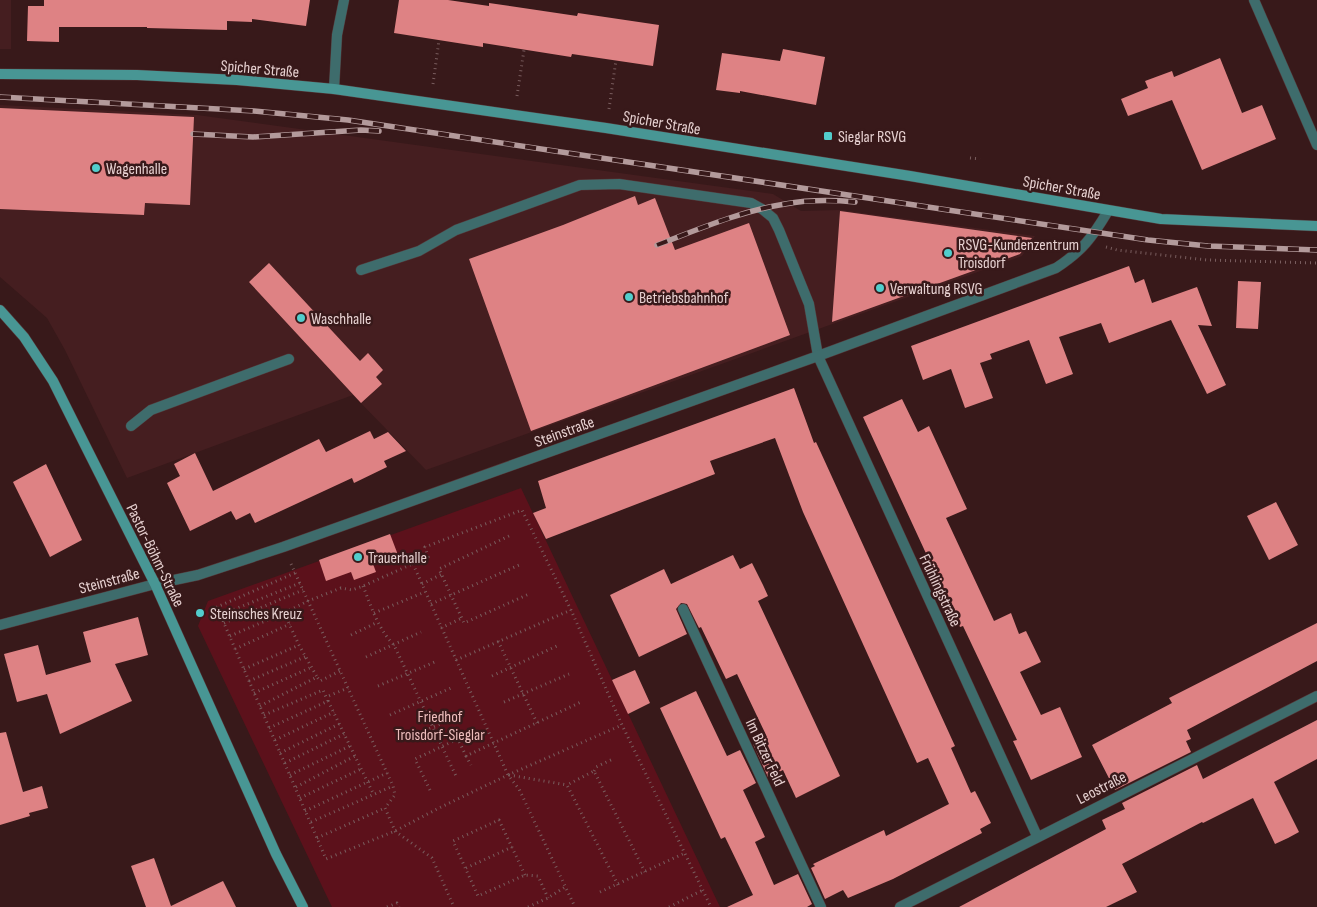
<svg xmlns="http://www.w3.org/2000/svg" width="1317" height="907" font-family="'Sofia Sans Condensed',sans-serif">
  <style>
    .built { fill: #451e20 }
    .green { fill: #5c111b }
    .building { fill: #de8284 }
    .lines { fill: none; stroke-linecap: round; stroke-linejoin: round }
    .lane-casing { stroke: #543637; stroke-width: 11 }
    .street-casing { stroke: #543637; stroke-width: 11 }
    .secondary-casing { stroke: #543637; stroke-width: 11 }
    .path { stroke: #795d5e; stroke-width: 3; stroke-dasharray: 1 4; stroke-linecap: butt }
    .lane { stroke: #3e6c6c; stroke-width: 10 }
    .street { stroke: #3e6c6c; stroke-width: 10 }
    .secondary { stroke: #489694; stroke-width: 10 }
    .rail-casing { stroke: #b39a9b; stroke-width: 5.5 }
    .rail { stroke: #38191a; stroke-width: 4; stroke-dasharray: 11; stroke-linecap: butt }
    .poi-dot { fill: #52cdcc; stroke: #38191a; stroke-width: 2 }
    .labels { text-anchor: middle; stroke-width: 5; stroke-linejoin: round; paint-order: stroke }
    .street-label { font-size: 16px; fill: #e7d1d1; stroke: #38191a }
    .poi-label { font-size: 16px; fill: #e7d1d1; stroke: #38191a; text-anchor: start }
    .park-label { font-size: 16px; fill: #efbebd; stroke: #38191a }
  </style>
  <rect width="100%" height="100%" fill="#38191a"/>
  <!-- built -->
  <path class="built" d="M0,0H11V49H0Z
    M0,105L197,115L773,194L801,211L840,210L1035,236L1022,256L426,470L353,395L127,478L65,350L47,318L0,277Z"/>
  <!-- green -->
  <path class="green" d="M521,488L548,545L720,907H332L198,626L208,601Z"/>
  <!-- building -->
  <path class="building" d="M44,0H310L306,26L252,19V22L227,21V30L147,28V27H59V42L27,41L28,6H44Z
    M399,0H448L489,6V3L577,16L578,13L659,25L653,66L572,54L571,57L483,43V47L394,33Z
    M783,49L825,57L816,105L740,91V93L716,90L722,53L780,61Z
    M1220,58L1242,113L1262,105L1276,139L1202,170L1172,100L1128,116L1121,99L1148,88L1145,81L1172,71L1174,77Z
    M0,108L194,117L190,205L145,203L144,215L0,209Z
    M635,196L638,205L655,198L675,250L749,223L790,335L531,431L469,259L563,225Z
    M840,211L1032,238L1020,254L832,322Z
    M269,263L360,361L368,353L383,370L376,377L382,384L361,403L249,282Z
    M1129,266L1135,283L1144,279L1152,303L1197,287L1212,326L1198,325L1226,385L1207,394L1171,320L1109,343L1101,323L1059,337L1073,374L1046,384L1029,340L990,354L992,359L980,363L993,398L965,408L951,369L923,380L911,346Z
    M1238,281L1261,282L1258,329L1236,328Z
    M794,388L814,443L816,442L955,746L951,748L971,793L975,791L991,823L980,829L982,833L893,879L848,898L843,890L825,899L811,868L815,866L813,864L884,830L886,836L949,804L928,758L917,763L803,512L775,438L710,461L715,474L546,539L533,513L546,508L538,481Z
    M902,399L918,432L929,426L967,509L946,518L994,621L1011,613L1019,634L1026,631L1041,662L1020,672L1041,715L1060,707L1082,757L1031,780L1013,741L1017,740L963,626L960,627L948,601L863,417Z
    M370,431L374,439L388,432L406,451L384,461L387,467L354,483L352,478L255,523L250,513L236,520L231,511L190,531L167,483L180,476L174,464L195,453L213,491L319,439L326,452Z
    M46,464L82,540L50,557L13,482Z
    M1276,502L1298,545L1269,560L1247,516Z
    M390,534L398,555L373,564L376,572L354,580L351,572L326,581L319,560Z
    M733,555L740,569L752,563L763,585L768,596L758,601L840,776L796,798L783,770L768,777L753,744L767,737L737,674L726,679L701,627L699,628L687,604L681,603L676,609L687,634L639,657L610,595L664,569L671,584Z
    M138,617L148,655L115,664L132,701L60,734L47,694L17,702L4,654L38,645L46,675L91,662L83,632Z
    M1317,623V661L1187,730L1191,739L1186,741L1191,752L1115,790L1092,745L1172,703L1169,698Z
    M635,670L650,703L628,714L612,680Z
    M696,691L727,756L740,750L756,783L743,790L765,837L755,842L774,885L798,874L812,904L807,907H727L753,895L725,837L721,839L660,708Z
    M1317,720V759L1274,782L1299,832L1288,838L1275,844L1253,798L1203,823L1202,822L1122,864L1137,892L1106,907H959L1106,829L1102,820L1125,809L1122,803L1197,765L1203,779Z
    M6,732L23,792L42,786L48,808L29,813L30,816L0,825V733Z
    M154,858L171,906L223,881L236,907H146L131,866Z"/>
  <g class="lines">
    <!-- lane casing -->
    <g class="lane-casing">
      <path id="lane" d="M361,270L419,251L456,230L580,185L619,184L751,203L762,209L773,218L779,230L809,304L818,356
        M131,426L151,410L289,359"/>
    </g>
    <!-- street casing -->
    <g class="street-casing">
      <path id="street" d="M1254,0L1317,145
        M334,89L337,35L344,0
        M818,356L1037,836
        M683,609L821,907
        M0,625L155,584L198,575L283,547L818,356L1056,268C1082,251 1092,238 1108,211
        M900,907L1317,696"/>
    </g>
    <!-- secondary casing -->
    <g class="secondary-casing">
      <path id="secondary" d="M0,74L137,75L237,80L334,89L606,128L910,176L1161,219L1317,226
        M0,310L24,337L53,381L86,447L155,584L276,854L303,907"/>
    </g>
    <!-- path -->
    <path class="path" d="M433,84L439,40
      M517,96L524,50
      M609,109L616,60
      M970,158L980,159
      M1106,247L1117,250L1207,260L1317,263
      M509,536L439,569L464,623L529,594
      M291,564L393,786L395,795L385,808L395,831L432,858L454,907
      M413,564L508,775L519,789L575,907
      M295,573L217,607L326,859L395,831L439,808L508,775L622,725
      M422,584L442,574
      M363,586C371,606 378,629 394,645L456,776
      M431,604L519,565
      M284,613L299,645L317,677
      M374,613L425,592
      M220,615L300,583
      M224,623L303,590
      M441,628L462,618
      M351,635L378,622
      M230,636L284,613L308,601L341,588L352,590L363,586L428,557L425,547L522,510L571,610L622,725L711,907
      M498,641L537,723
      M235,649L290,624
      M366,657L421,632
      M456,660L571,610
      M244,669L299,645
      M492,676L559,645
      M249,681L307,656
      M378,686L437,661
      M254,693L312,667
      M328,701L374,795
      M504,702L569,674
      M260,706L317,677L320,681L340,671
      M264,715L323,690L326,697L348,688
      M390,715L451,688
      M269,728L328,701V700
      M275,740L334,712
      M402,741L462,714
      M280,753L339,724
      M466,756L471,765
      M285,763L344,734
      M594,771L596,767L613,759
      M290,775L350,746
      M509,775L567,785
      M296,787L355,756
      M430,790L415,759L458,739L466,756L581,702
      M300,798L361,769
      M305,811L387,773
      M311,822L393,786
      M317,838L385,808
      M466,868L512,847
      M525,875L499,820L453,841L478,896L525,875L538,876L548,898
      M618,885L567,785L594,771L645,872
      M600,892L685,853
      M387,907L397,903L399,907
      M528,907L548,898L565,887
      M669,907L703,890"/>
    <!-- lane -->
    <use href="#lane" class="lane"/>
    <!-- street -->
    <use href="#street" class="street"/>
    <!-- secondary -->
    <use href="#secondary" class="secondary"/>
    <!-- rail casing -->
    <g class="rail-casing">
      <path id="rail" d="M0,97L254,111L348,120L1148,240L1208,246L1317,250
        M193,134L253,137L361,130L379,131
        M657,245C699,229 741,211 785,204C807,200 833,200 855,202"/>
    </g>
    <!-- rail -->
    <use href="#rail" class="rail"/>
  </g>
  <!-- markers -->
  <g class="poi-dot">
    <rect x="823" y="131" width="10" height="10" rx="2.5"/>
    <circle cx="96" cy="168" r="5"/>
    <circle cx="948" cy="253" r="5"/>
    <circle cx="880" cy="288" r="5"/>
    <circle cx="629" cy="297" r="5"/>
    <circle cx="301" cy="318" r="5"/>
    <circle cx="358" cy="557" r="5"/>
    <circle cx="200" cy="613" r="5"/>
  </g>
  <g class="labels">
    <!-- street labels -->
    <g class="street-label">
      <text transform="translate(260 68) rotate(5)" y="6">Spicher Straße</text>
      <text transform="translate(662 122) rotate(10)" y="6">Spicher Straße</text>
      <text transform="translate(1062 187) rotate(10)" y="6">Spicher Straße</text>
      <text transform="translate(564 431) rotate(-20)" y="6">Steinstraße</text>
      <text transform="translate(156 555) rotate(64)" y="6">Pastor-Böhm-Straße</text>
      <text transform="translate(109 580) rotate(-15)" y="6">Steinstraße</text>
      <text transform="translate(941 590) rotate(65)" y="6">Frühlingstraße</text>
      <text transform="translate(766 752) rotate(65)" y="6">Im Bitzer Feld</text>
      <text transform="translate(1101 787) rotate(-27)" y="6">Leostraße</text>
    </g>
    <!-- poi labels -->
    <g class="poi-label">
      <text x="838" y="142">Sieglar RSVG</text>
      <text x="106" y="174">Wagenhalle</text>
      <text x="958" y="250">RSVG-Kundenzentrum<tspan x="958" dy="18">Troisdorf</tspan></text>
      <text x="890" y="294">Verwaltung RSVG</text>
      <text x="639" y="303">Betriebsbahnhof</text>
      <text x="311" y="324">Waschhalle</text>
      <text x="368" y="563">Trauerhalle</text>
      <text x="210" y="619">Steinsches Kreuz</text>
    </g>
    <!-- park labels -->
    <g class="park-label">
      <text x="440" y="722">Friedhof<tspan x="440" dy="18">Troisdorf-Sieglar</tspan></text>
    </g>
  </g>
</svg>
